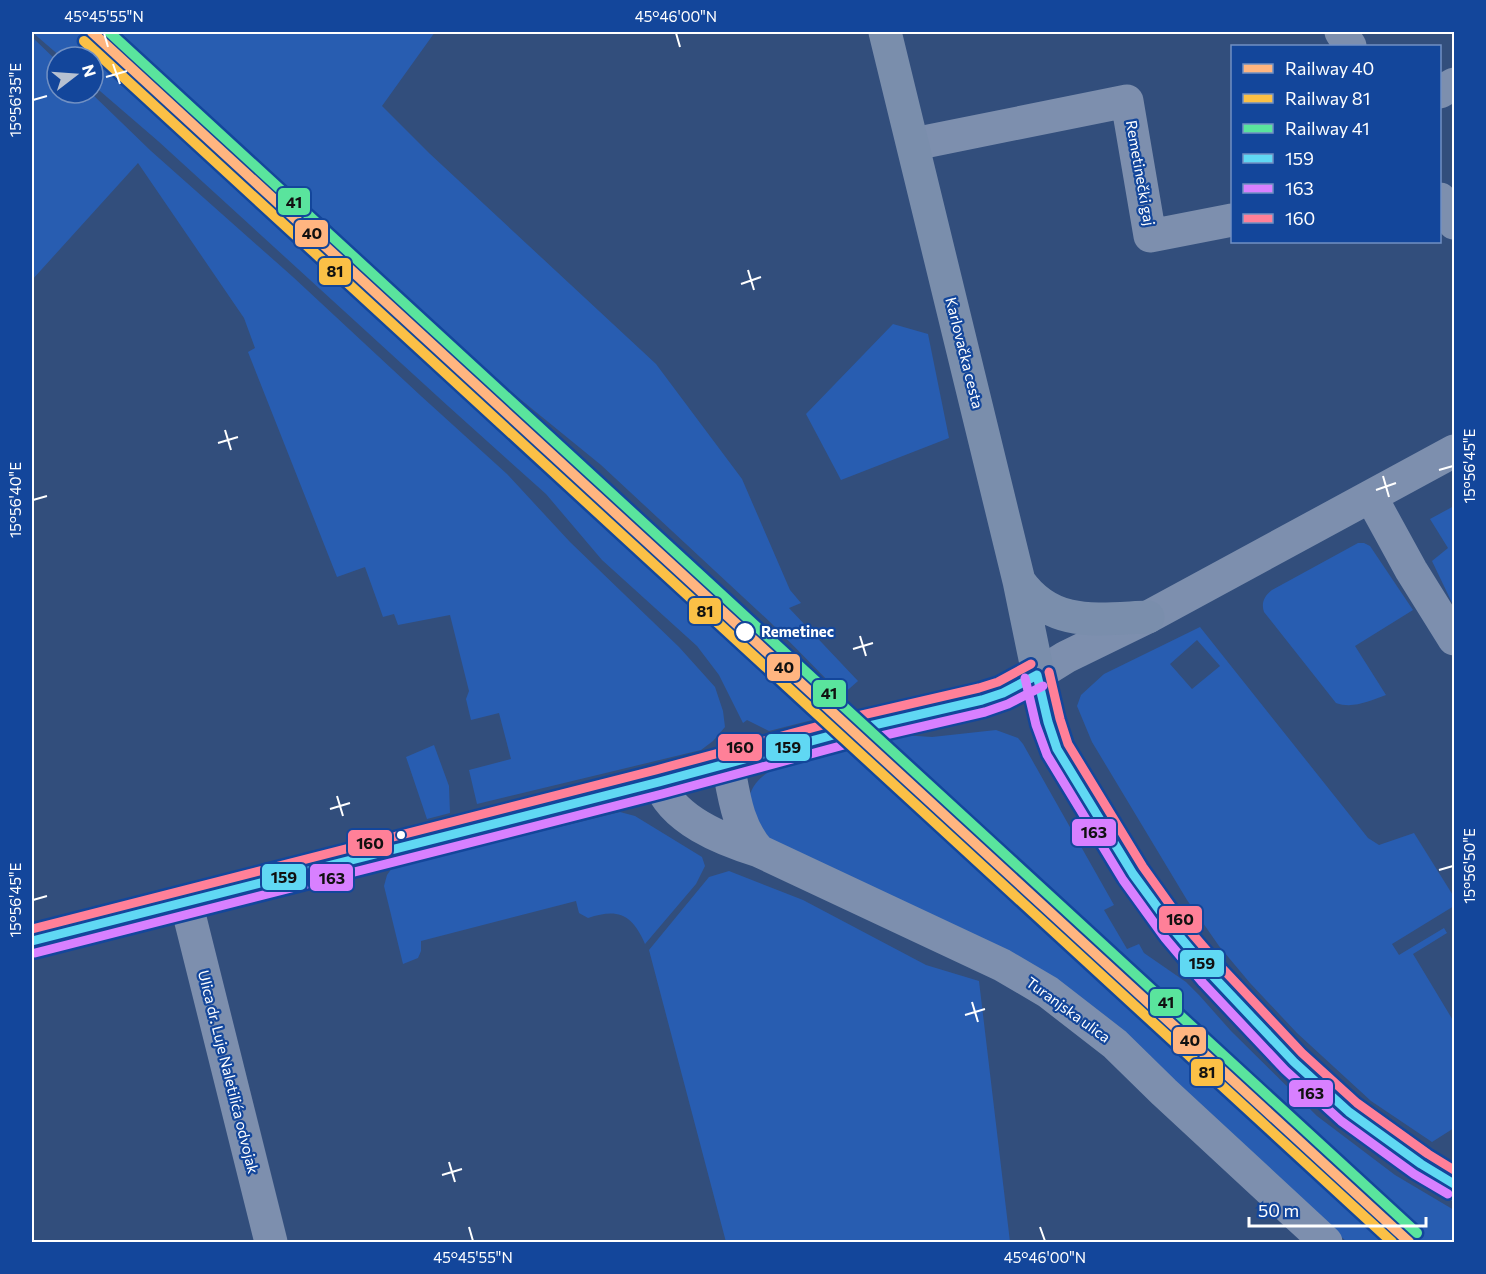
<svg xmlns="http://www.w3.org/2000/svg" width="1486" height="1274" font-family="Commissioner,sans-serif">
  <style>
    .green { fill: #285db1; fill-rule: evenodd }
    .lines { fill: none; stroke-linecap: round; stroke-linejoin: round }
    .minor { stroke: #7d8fae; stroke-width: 33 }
    .major { stroke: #7a8eac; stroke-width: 33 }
    .bus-1-casing { stroke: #13469b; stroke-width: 14 }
    .bus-2-casing { stroke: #13469b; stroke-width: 14 }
    .bus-3-casing { stroke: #13469b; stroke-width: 14 }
    .bus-1 { stroke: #60d8f3; stroke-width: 9 }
    .bus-2 { stroke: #d880ff; stroke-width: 9 }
    .bus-3 { stroke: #ff8098; stroke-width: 9 }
    .rail-1-casing { stroke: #13469b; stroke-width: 15 }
    .rail-2-casing { stroke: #13469b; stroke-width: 15 }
    .rail-3-casing { stroke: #13469b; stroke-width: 15 }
    .rail-1 { stroke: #ffb580; stroke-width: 10 }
    .rail-2 { stroke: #fbc046; stroke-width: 10 }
    .rail-3 { stroke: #5ae49d; stroke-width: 10 }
    .ticks { fill: none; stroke: #fff; stroke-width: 2 }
    .stop-dot { fill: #fff; stroke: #13469b; stroke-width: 2 }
    .labels { text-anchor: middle; stroke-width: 4.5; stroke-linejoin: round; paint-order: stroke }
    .street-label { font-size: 15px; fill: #fff; stroke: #13469b }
    .stop-label { font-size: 15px; font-weight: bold; fill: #fff; stroke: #13469b; text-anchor: start }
    .line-badge { stroke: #13469b; stroke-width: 2 }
    .pale-badge-label { font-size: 16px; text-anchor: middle; font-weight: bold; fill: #111 }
    .neatline { fill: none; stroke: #fff; stroke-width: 2 }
    .ticks-label { font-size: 15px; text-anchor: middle; fill: #fff }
  </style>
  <rect width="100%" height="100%" fill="#324e7c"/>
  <!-- green -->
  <path class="green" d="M32,32H92L447,359L824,717L769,731L747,720L743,723L719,675L697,646L602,560L546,494L448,406L158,141L93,85V57H61Z
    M107,32H435L382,106L429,153L656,364L742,479L790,590L801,603L789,608L858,681L842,695L770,622L601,465L392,295Z
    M32,37L57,61V93H91L151,151L293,277L421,396L507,474L570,542L679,647L715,687L723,711L725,727L713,741L701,750L477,804L469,770L511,759L499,713L471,720L466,699L469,691L450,615L398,625L394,614L383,617L365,567L337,577L248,352L255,348L244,318L138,163L32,280Z
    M893,324L928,334L949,438L841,480L806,414Z
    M1454,506V607L1432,561L1448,548L1430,519Z
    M1358,543H1364L1370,546L1413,610L1355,646L1386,695C1369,701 1353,709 1336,703L1264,612C1261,603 1264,596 1272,590Z
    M1200,627L1368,838L1379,845L1414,833L1454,897V906L1392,944L1399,955L1444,928L1447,933L1413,954L1454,1022V1128L1432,1142L1371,1101L1297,1033L1250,983L1219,946L1187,900L1092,742L1077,706L1081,695L1104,674ZM1197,640L1220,666L1192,689L1170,664Z
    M996,730L1018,738L1023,744L1114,905L1104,910L1127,949L1139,944L1144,953L1186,982L1199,995L1231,1031L1317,1116L1395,1175L1454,1210V1242H1421L872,738L901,735L932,737Z
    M434,745L449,786L450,813L427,819L406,757Z
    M857,745L871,763L1199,1061L1394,1242H1347L1081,1002L771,841C765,831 754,819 750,807C745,791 761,775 774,769Z
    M620,812L635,816L702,857L705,866L696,884L645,944C632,914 618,908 588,918L579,913L576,901L421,941V951L418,958L403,964L384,886L387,875L392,868Z
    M729,871L803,900L926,965L979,981L1010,1242H726L649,950L709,877Z"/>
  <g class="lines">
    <!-- minor -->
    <path class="minor" d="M1341,32L1350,46
      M1440,92L1454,84
      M914,144L1127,101L1150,236L1232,220
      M1440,199L1454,223
      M1371,497L1411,570L1454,639
      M1037,675L1066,657L1148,617L1454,451
      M728,764C734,796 737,826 759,851
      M659,782C672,820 723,840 759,851L1002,965L1048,992L1115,1044L1164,1092L1326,1242
      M186,902L271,1242"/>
    <!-- major -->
    <path class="major" d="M885,32L1019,581L1048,722L1057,749L1133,874L1174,930L1212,975L1294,1062L1349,1112L1421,1164L1454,1184
      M1019,581C1052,628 1097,619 1148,617
      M32,941L659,782L852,730L982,700L1003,693L1037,675"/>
    <!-- bus-1 casing -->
    <g class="bus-1-casing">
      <path id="bus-1" d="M1037,675L1048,722L1057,749L1133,874L1174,930L1212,975L1294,1062L1349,1112L1421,1164L1454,1184
        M32,941L659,782L852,730L982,700L1003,693L1037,675"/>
    </g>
    <!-- bus-2 casing -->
    <g class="bus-2-casing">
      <path id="bus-2" d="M1025,678L1036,725L1047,755L1123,880L1165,938L1203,983L1285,1070L1341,1121L1414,1174L1448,1194
        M35,953L662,794L855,742L985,712L1008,704L1043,686"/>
    </g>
    <!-- bus-3 casing -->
    <g class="bus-3-casing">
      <path id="bus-3" d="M1049,672L1060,719L1068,744L1143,867L1183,923L1221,967L1302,1053L1357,1103L1428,1154L1454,1170
        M32,929L656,770L849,718L979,688L998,682L1031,664"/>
    </g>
    <!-- bus-1 -->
    <use href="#bus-1" class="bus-1"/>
    <!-- bus-2 -->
    <use href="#bus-2" class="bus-2"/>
    <!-- bus-3 -->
    <use href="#bus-3" class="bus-3"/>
    <!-- rail-1 casing -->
    <g class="rail-1-casing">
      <path id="rail-1" d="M92,32L1409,1242"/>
    </g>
    <!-- rail-2 casing -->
    <g class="rail-2-casing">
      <path id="rail-2" d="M84,41L1392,1242"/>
    </g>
    <!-- rail-3 casing -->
    <g class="rail-3-casing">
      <path id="rail-3" d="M109,32L1417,1233"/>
    </g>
    <!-- rail-1 -->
    <use href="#rail-1" class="rail-1"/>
    <!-- rail-2 -->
    <use href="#rail-2" class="rail-2"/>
    <!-- rail-3 -->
    <use href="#rail-3" class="rail-3"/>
  </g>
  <!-- ticks -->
  <path class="ticks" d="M104,33L108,47M676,33L680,47M113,64L120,84M106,77L127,71M33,100L47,96M748,270L754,290M741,284L761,277M225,430L231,450M218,443L238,437M1439,470L1453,466M1383,476L1389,497M1376,490L1396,483M33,500L47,496M860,636L866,656M853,649L873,643M337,796L343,816M330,809L350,803M1439,870L1453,866M33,900L47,896M972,1002L978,1022M965,1015L985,1009M449,1162L455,1182M442,1175L462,1169M469,1227L473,1241M1040,1227L1045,1241"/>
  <!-- markers -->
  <g class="stop-dot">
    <circle cx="745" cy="632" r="10"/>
    <circle cx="401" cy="835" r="5"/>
  </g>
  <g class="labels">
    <!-- street labels -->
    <g class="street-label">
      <text transform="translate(1140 173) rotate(80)" y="5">Remetinečki gaj</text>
      <text transform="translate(964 353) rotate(76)" y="5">Karlovačka cesta</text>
      <text transform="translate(1068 1010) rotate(36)" y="5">Turanjska ulica</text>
      <text transform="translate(228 1072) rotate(76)" y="5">Ulica dr. Luje Naletilića odvojak</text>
    </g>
    <!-- stop labels -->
    <g class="stop-label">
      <text x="761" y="637">Remetinec</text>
    </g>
  </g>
  <g class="line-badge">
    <rect x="277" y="187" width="34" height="29" rx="6" fill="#5ae49d"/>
    <rect x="294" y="219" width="35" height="29" rx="6" fill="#ffb580"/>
    <rect x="318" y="257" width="34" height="29" rx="6" fill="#fbc046"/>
    <rect x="688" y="597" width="34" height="28" rx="6" fill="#fbc046"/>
    <rect x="766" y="653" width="35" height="29" rx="6" fill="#ffb580"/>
    <rect x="812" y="679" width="35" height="29" rx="6" fill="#5ae49d"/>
    <rect x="765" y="733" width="46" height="29" rx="6" fill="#60d8f3"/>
    <rect x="717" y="733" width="46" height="29" rx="6" fill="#ff8098"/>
    <rect x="1071" y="818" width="46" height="29" rx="6" fill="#d880ff"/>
    <rect x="347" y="829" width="46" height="28" rx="6" fill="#ff8098"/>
    <rect x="261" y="863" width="46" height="28" rx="6" fill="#60d8f3"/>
    <rect x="309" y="863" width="45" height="29" rx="6" fill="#d880ff"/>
    <rect x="1158" y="905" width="45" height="29" rx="6" fill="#ff8098"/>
    <rect x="1179" y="949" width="46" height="29" rx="6" fill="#60d8f3"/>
    <rect x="1149" y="988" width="34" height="29" rx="6" fill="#5ae49d"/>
    <rect x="1172" y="1026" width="35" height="29" rx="6" fill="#ffb580"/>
    <rect x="1190" y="1058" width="34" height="29" rx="6" fill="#fbc046"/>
    <rect x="1288" y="1079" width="46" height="29" rx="6" fill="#d880ff"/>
  </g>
  <g class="pale-badge-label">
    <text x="294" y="208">41</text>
    <text x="312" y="239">40</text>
    <text x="335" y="277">81</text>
    <text x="705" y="617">81</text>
    <text x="784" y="673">40</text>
    <text x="829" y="699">41</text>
    <text x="788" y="753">159</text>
    <text x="740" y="753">160</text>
    <text x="1094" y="838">163</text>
    <text x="370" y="849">160</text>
    <text x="284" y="883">159</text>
    <text x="332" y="884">163</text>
    <text x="1180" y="925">160</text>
    <text x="1202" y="969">159</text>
    <text x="1166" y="1008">41</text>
    <text x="1190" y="1046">40</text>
    <text x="1207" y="1078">81</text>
    <text x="1311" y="1099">163</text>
  </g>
  <!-- border -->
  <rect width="1486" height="1274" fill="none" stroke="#13469b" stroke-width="66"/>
  <!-- legend -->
  <rect x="1231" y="45" width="210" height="198" fill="#13469b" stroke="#7190c3" stroke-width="1.5"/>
  <rect x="1243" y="64" width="30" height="9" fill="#ffb580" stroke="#7190c3" stroke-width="1.5"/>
  <text x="1285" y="75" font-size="18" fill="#ffffff">Railway 40</text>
  <rect x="1243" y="94" width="30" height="9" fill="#fbc046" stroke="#7190c3" stroke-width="1.5"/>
  <text x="1285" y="105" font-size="18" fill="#ffffff">Railway 81</text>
  <rect x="1243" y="124" width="30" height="9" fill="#5ae49d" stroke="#7190c3" stroke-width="1.5"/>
  <text x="1285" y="135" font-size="18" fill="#ffffff">Railway 41</text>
  <rect x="1243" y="154" width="30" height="9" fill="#60d8f3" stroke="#7190c3" stroke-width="1.5"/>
  <text x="1285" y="165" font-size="18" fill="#ffffff">159</text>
  <rect x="1243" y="184" width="30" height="9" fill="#d880ff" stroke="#7190c3" stroke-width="1.5"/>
  <text x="1285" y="195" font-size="18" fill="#ffffff">163</text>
  <rect x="1243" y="214" width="30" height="9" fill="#ff8098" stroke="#7190c3" stroke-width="1.5"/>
  <text x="1285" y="225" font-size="18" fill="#ffffff">160</text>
  <!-- north arrow -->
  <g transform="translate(75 75) rotate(73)"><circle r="28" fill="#13469b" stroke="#7190c3" stroke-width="1.5"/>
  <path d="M0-4.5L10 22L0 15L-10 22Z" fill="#b7c1d1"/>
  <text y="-9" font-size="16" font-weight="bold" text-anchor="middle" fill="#ffffff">N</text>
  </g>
  <!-- scale -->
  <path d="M1249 1217v9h177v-9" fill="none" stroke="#ffffff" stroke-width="3"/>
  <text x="1258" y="1217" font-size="18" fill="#ffffff" stroke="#13469b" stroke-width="4.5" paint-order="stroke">50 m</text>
  <rect x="33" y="33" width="1420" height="1208" class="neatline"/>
  <g class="ticks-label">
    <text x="104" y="22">45°45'55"N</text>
    <text x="676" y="22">45°46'00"N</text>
    <text transform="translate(16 100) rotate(-90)" y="5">15°56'35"E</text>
    <text transform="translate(1470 466) rotate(-90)" y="5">15°56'45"E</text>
    <text transform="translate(16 500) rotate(-90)" y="5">15°56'40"E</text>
    <text transform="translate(1470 866) rotate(-90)" y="5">15°56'50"E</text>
    <text transform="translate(16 900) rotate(-90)" y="5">15°56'45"E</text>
    <text x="473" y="1263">45°45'55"N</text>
    <text x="1045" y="1263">45°46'00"N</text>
  </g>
</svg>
